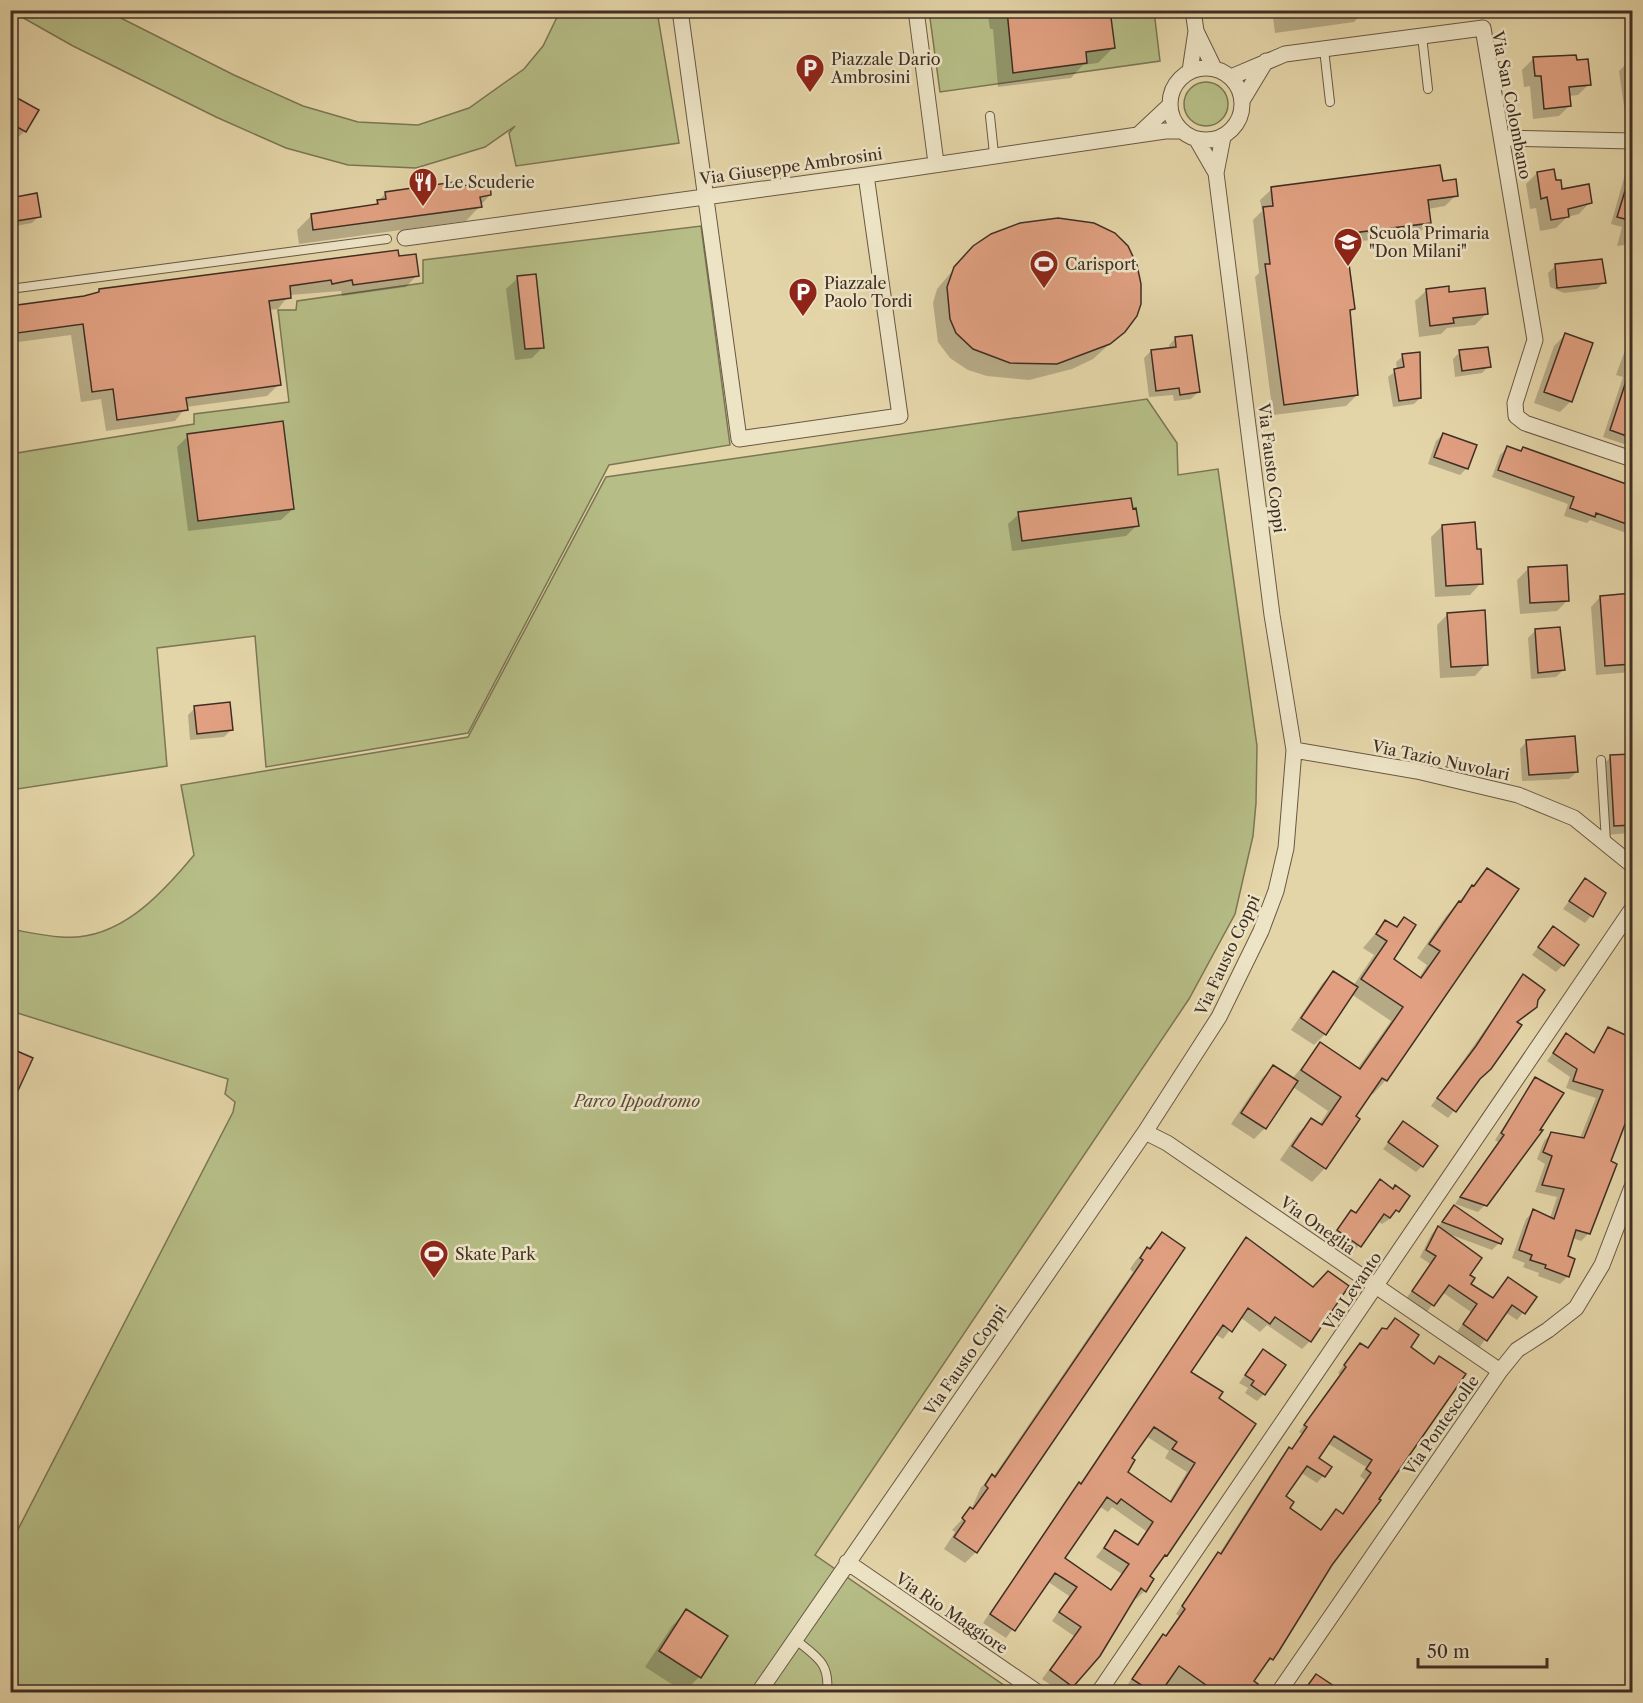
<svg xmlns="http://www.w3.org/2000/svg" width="1643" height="1703" font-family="'Libre Caslon Text',serif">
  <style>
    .green { fill: #b6bd86; stroke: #7b7655; stroke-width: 1.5 }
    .shadow { fill: #0003; fill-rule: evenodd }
    .building { fill: #e0a081; stroke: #402e24; stroke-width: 1.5; fill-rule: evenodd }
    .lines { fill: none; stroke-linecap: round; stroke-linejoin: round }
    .lane-casing { stroke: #695845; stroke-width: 10 }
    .street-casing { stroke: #695845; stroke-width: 17 }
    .lane { stroke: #ede4c6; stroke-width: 8 }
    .street { stroke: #ede4c6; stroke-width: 15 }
    .labels { text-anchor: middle; stroke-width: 5; stroke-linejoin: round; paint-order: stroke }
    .poi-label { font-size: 16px; fill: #402e24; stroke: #ede4c6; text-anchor: start }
    .street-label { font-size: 16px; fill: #402e24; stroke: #ede4c6 }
    .park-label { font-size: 16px; font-style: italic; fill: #584b38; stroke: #ede4c6 }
  </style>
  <rect width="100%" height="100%" fill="#e4d5a8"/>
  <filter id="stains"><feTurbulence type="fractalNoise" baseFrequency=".00333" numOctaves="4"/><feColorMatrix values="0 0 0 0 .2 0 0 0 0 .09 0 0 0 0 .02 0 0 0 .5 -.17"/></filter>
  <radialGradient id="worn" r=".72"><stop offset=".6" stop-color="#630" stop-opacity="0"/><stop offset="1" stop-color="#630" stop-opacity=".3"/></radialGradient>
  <!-- green -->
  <path class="green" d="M11,11H107L234,75L303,106L358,122L418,125L469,108L524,69L543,46L560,11H657L679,143L516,166L509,133L515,126L485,147L416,168L348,165L286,148L216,117L73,46Z
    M929,11H1154L1160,61L940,92Z
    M1184 104a22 22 0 1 1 44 0a22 22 0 1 1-44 0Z
    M701,226L730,445L609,465L468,733L266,767L255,636L157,648L167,766L11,790V454L194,424V414L289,402L278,310H296L297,301L423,283V260Z
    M1147,399L1177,443L1178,475L1218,469L1257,746L1256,803L1253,836L1235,914L1189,999L815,1555L1008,1688L1005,1692H11V1543L233,1112L235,1102L225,1094L228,1079L11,1011L10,929C27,932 44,936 61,937C118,942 161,895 194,855L181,785L468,737L606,477Z"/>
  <!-- shadow -->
  <path class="shadow" d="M987,10H1111L1109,13L1113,48L1098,63L1083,65L1071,78L998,87L993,29H990Z
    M1272,10H1365L1354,22L1275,33Z
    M1534,58L1589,84L1578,95L1569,96L1570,105L1559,116L1533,119L1530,86L1524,87L1522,70Z
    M1630,60H1632V119L1626,120L1619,71Z
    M10,96L25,131L14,141L10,140Z
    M1631,171L1632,244L1617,246L1622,227L1611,224L1624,178Z
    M1537,173L1555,182L1561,191L1590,202L1579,214L1567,217L1556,228L1540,231L1536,208L1530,209L1526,184Z
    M1441,183L1456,195L1445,206L1428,209L1429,222L1418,234L1345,243L1353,309L1349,313L1357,395L1346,406L1273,415L1255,277L1259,273L1253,220L1262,211L1260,200L1272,189Z
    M461,188L490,195L466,221L299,244L297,230L311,216L372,207L386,193Z
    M10,199L39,216L32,223L10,227Z
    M966,255L1124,331L1093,359L1072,369L1029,380L987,376L968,370L950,358L938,342L933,303L937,289Z
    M397,258L417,275L406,287L342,296L341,291L289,295L278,309L269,310L279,384L267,396L186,407L175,421L106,431L101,399L81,402L71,335L10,343V308L96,295L100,291Z
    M1555,266L1604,282L1597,289L1564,293L1550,287L1548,273Z
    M518,278L543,347L532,358L515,360L506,289Z
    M1427,290L1486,314L1475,325L1447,328L1441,334L1419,337L1415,301Z
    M1565,335L1571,401L1560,412L1534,403L1554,346Z
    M1176,338L1198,392L1191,399L1174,401L1173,395L1149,397L1144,358L1151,351L1169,349V345Z
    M1632,339V433L1624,444L1603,437L1623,377L1616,375L1627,345Z
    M1460,352L1489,366L1482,373L1455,377L1453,359Z
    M1419,354L1420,398L1414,404L1393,407L1388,377L1397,370L1396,362L1403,356Z
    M1443,434L1467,468L1460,475L1428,464L1436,441Z
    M188,436L293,509L281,520L188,531L177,447Z
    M1507,448L1520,452L1523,449L1632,488V535L1590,520L1587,523L1564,516L1568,504L1492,477L1500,455Z
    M1019,514L1137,525L1126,536L1012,551L1008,524Z
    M1442,526L1481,583L1470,595L1435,597L1431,537Z
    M1528,569L1568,600L1557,611L1520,614L1517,580Z
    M1632,595V672L1596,675L1591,607L1600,597Z
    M1448,614L1486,664L1475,676L1440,678L1437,625Z
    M1535,631L1563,670L1556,677L1531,679L1528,638Z
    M195,708L231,730L224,737L190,740L188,715Z
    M1527,741L1577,772L1569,779L1522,781L1520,749Z
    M1632,756V833L1604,835L1601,766L1611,757Z
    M1487,870L1386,1080L1373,1094L1370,1092L1354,1116L1358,1120L1325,1168L1312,1182L1280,1160L1298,1133L1312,1120L1319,1125L1328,1111L1293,1087L1265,1128L1254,1139L1231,1124L1262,1078L1273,1067L1292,1079L1321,1044L1357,1069L1391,1021L1351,994L1325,1034L1314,1045L1291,1030L1322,984L1333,972L1353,986L1374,955L1363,948L1385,922L1395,928L1404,919L1392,960L1419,978L1427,965L1417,958L1446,916Z
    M1585,880L1601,904L1585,923L1563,909Z
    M1553,928L1563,965L1556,972L1532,955Z
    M1523,976L1536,1000V1006L1516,1023L1482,1076L1448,1118L1431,1106Z
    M1632,1027V1102L1609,1162L1615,1165L1588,1234L1581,1241L1572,1238L1566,1257L1568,1276L1560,1284L1538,1276L1539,1273L1523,1267L1525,1263L1512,1258L1526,1219L1534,1211L1550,1218L1557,1197L1535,1192L1545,1164L1537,1159L1544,1141L1552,1133L1580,1138L1596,1098L1566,1088L1570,1077L1547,1061L1566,1035L1592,1053L1608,1028L1628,1038Z
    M1535,1079L1537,1131L1541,1132L1495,1195L1478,1212L1455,1204L1498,1142L1495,1140Z
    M1403,1123L1422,1166L1416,1172L1383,1149Z
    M1380,1181L1408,1196L1391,1218L1382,1224L1377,1221L1353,1253L1331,1238L1344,1219L1351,1212L1355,1214Z
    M1454,1207L1499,1243L1492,1250L1446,1233L1468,1275L1469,1284L1491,1299L1508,1278L1535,1297L1517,1320L1505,1312L1479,1348L1457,1332L1471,1312L1442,1292L1426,1313L1406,1299L1430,1264L1420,1257L1431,1235Z
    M1162,1234L976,1552L965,1563L944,1549L955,1532L952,1530L971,1510L981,1487L993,1477L1133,1272L1130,1269L1136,1260Z
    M1246,1239L1310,1341L1302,1349L1267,1325L1260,1332L1240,1317L1223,1339L1215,1334L1189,1372L1221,1392L1166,1555L1148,1577L1152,1579L1145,1591L1136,1599L1133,1598L1072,1686L1065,1692H1061L1042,1679L1074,1636L1052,1621L1069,1596L1047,1581L1006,1638L983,1623L1071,1493L1080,1484L1238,1248ZM1146,1436L1169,1451L1165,1458L1187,1472L1169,1502L1126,1472L1130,1459ZM1099,1506L1108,1512L1112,1507L1146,1531L1136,1546L1115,1532L1096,1557L1122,1574L1110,1591L1063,1558Z
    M1382,1330L1433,1365L1439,1358L1331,1564L1272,1659L1264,1665L1246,1692H1131L1132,1691L1126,1687L1156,1643L1165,1637L1179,1616L1176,1614L1212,1561L1219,1554L1282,1456L1291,1450L1302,1434L1299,1432L1341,1375L1338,1373L1353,1352L1360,1345L1366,1349ZM1327,1443L1366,1467L1360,1476L1365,1480L1342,1515L1336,1511L1320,1531L1288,1508L1284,1497L1300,1472L1317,1483L1323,1476L1330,1467L1317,1458Z
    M1263,1351L1264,1394L1257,1401L1245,1393L1248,1388L1239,1383Z
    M687,1611L726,1637L699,1677L684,1692L645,1667L672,1626Z
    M1316,1676L1341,1692H1301Z"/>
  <!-- building -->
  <path class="building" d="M1007,10H1110L1115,48L1086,52L1087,63L1013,73Z
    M1576,55L1577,60L1588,59L1591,85L1569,87L1571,106L1544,109L1541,76H1535L1533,57Z
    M10,94L39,110L26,132L10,123Z
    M1440,165L1443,181L1456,179L1458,196L1428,200L1431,223L1345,234L1355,309L1350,310L1358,395L1284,405L1265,264H1270L1263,207L1273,206L1271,187Z
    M1554,169L1556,180H1561L1562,189L1589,184L1592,203L1568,209L1569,217L1551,220L1547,197L1541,199L1537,172Z
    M1629,178H1632V221L1617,217Z
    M461,181L462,186L490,182L491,195L480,197L482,207L313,230L311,214L378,204L377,200L386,199L385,192Z
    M37,193L41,217L10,222V198Z
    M1058,218L1094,223L1115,233L1128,246L1137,265L1141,284V304L1137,316L1125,332L1110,344L1057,364L1010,363L973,349L956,333L950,319L947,287L954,267L973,246L991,234L1020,223Z
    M398,250L399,256L416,254L419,276L353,285L352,280L332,284L331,280L290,286L291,298L269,301L281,385L186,398L188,410L117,420L113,389L92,392L83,324L10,334V306L84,296L99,292V289Z
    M1602,259L1606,283L1557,288L1555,264Z
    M536,274L544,348L525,349L517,276Z
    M1449,286V292L1485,288L1488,314L1453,318L1454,323L1430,326L1426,289Z
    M1565,333L1593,343L1572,402L1544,392Z
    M1192,335L1200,392L1180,395L1179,388L1156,391L1151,350L1176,347L1175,337Z
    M1488,347L1491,367L1462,371L1459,350Z
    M1420,352L1421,398L1399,401L1394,369L1404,367L1402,354Z
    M1630,369H1632V438L1610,430Z
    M283,421L294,509L198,521L187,434Z
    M1443,433L1477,445L1468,469L1434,457Z
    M1507,446L1521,451L1523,447L1632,486V526L1596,513L1595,517L1570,508L1574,497L1498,470Z
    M1131,498L1133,509L1136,508L1139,526L1022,541L1018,512Z
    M1475,522L1477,549H1481L1483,584L1446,586L1442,525Z
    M1567,565L1569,601L1530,603L1528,567Z
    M1632,593V664L1605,666L1600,596Z
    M1485,610L1488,665L1451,667L1447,613Z
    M1560,627L1565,670L1538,673L1535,629Z
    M230,702L233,730L197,734L194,706Z
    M1575,736L1578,772L1529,775L1526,740Z
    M1632,754V825L1614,826L1610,755Z
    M1487,868L1519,889L1387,1081L1382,1078L1356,1116L1360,1119L1326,1169L1292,1146L1311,1118L1322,1125L1341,1097L1301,1070L1320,1042L1360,1069L1403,1007L1361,979L1387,941L1376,934L1385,920L1397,927L1404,917L1416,925L1394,959L1421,978L1440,951L1429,944L1459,901L1461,902L1472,885L1474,886Z
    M1585,878L1606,893L1593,917L1569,901Z
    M1553,926L1579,945L1564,966L1538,947Z
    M1333,971L1358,987L1326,1035L1301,1018Z
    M1523,974L1545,990L1538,1000L1537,1007L1517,1022L1522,1025L1491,1069L1480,1079L1456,1112L1437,1098L1476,1046Z
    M1608,1027L1632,1038V1106L1611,1161L1617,1164L1590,1234L1576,1230L1568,1256L1575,1259L1569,1277L1545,1268L1546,1265L1530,1260L1532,1255L1519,1250L1533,1209L1554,1219L1564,1189L1542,1185L1552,1156L1543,1152L1551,1132L1584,1138L1603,1090L1573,1081L1577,1069L1553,1053L1566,1033L1594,1053Z
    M10,1048L33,1058L10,1108Z
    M1273,1065L1298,1081L1266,1129L1241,1113Z
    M1535,1077L1564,1093L1540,1130H1543L1487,1206L1460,1197L1504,1135L1501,1133Z
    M1403,1121L1438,1146L1423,1167L1388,1142Z
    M1380,1179L1393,1189L1395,1185L1410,1196L1399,1212L1396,1210L1390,1218L1384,1214L1361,1247L1337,1230L1351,1210L1356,1213Z
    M1454,1205L1503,1239L1501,1244L1442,1222Z
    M1438,1226L1482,1258L1470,1275L1475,1278L1471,1284L1493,1298L1508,1277L1537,1297L1525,1314L1512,1305L1487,1341L1463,1324L1477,1304L1449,1285L1434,1306L1412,1291L1436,1256L1426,1250Z
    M1162,1232L1185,1248L977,1553L954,1537L965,1521L962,1518L970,1507L973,1509L988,1488L985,1485L992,1474L995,1477L1143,1260L1140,1258L1147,1247L1150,1249Z
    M1246,1237L1313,1287L1328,1271L1349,1286L1311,1342L1275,1317L1270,1324L1248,1308L1232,1332L1223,1325L1191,1372L1223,1392L1219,1398L1256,1424L1167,1556L1165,1555L1150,1576L1154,1579L1146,1592L1141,1588L1100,1656L1073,1687L1050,1670L1081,1627L1059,1612L1077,1587L1055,1573L1015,1631L990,1614L1079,1482L1081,1484ZM1154,1427L1177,1442L1172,1449L1195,1463L1171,1502L1128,1472L1135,1460L1132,1458ZM1107,1497L1117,1504L1121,1499L1153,1522L1138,1545L1115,1530L1104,1548L1129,1564L1111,1590L1065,1558Z
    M1395,1318L1419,1335L1411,1347L1434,1364L1439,1356L1466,1374L1379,1499L1381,1500L1332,1565L1279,1651L1273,1660L1270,1658L1254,1681L1258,1684L1252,1692H1216L1179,1666L1161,1692H1152L1132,1679L1163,1634L1166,1636L1185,1609L1182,1606L1218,1552L1221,1554L1289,1447L1292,1449L1307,1427L1304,1425L1346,1367L1344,1365L1360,1343L1368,1348L1382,1328L1387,1329ZM1334,1436L1372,1460L1366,1469L1371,1473L1343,1514L1336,1509L1321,1530L1290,1508L1294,1502L1286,1496L1307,1466L1325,1477L1332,1467L1319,1458Z
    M1263,1349L1286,1365L1265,1395L1251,1385L1254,1381L1245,1375Z
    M686,1609L728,1636L701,1678L659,1651Z
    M1316,1674L1343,1692H1303Z"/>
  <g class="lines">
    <!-- lane casing -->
    <g class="lane-casing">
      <path id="lane" d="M1422,36L1428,89
        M1324,49L1330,102
        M990,116L994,154
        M10,289L387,239
        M1601,760L1606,842
        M796,1640C817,1657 830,1663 827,1692"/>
    </g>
    <!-- street casing -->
    <g class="street-casing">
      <path id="street" d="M680,10L739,439L900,416L866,175
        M916,10L936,163
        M1196,31L1214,68
        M1170 104a36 36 0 1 1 72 0a36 36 0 1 1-72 0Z
        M1190,71L1196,31L1193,10
        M1231,77L1285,54L1483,28L1535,340L1515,403L1516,416L1525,423L1632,459
        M1243,99L1266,61
        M1138,135L1169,106
        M1502,138L1632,141
        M1197,140L1216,173
        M405,238L866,175L1165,131H1181
        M1294,750L1417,771L1518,795L1574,818L1632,865
        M1145,1132L1167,1143L1500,1371
        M847,1562L1037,1692
        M759,1692L1145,1132L1219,1017L1261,931L1276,891L1286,848L1294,750L1272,615L1216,173L1223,137
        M1099,1692L1632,909
        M1279,1692L1500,1371L1517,1350L1548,1330L1576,1308L1602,1265L1632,1187"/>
    </g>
    <!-- lane -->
    <use href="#lane" class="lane"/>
    <!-- street -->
    <use href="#street" class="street"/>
  </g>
  <!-- icons -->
  <defs>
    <g id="parking-pin" transform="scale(1.5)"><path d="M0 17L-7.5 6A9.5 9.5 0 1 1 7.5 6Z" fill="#8f2418" stroke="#ede4c6"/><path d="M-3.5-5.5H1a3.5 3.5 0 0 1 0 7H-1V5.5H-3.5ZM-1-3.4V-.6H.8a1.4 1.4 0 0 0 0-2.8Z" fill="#fff"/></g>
    <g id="restaurant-pin" transform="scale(1.5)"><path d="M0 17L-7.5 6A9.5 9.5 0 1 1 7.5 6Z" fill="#8f2418" stroke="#ede4c6"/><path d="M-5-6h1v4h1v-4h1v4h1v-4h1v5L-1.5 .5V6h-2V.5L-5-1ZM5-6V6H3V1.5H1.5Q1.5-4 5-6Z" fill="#fff"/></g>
    <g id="school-pin" transform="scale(1.5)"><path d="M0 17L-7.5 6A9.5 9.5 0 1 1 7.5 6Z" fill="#8f2418" stroke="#ede4c6"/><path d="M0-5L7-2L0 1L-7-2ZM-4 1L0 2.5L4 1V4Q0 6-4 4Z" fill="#fff"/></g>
    <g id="stadium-pin" transform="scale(1.5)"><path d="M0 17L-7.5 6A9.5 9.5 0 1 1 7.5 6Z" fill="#8f2418" stroke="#ede4c6"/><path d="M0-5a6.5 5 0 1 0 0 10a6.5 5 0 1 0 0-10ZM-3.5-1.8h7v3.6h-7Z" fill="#fff"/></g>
  </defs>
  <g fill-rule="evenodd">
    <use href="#parking-pin" x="810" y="68"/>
    <use href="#restaurant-pin" x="423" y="182"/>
    <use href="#school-pin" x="1348" y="242"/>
    <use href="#stadium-pin" x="1044" y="264"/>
    <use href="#parking-pin" x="803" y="292"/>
    <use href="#stadium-pin" x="434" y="1254"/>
  </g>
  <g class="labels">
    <!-- poi labels -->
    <g class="poi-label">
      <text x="831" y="65">Piazzale Dario<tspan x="831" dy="18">Ambrosini</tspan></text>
      <text x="444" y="188">Le Scuderie</text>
      <text x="1369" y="239">Scuola Primaria<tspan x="1369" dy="18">"Don Milani"</tspan></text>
      <text x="1065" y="270">Carisport</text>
      <text x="824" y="289">Piazzale<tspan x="824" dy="18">Paolo Tordi</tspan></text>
      <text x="455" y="1260">Skate Park</text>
    </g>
    <!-- street labels -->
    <g class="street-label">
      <text transform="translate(1512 105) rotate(79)" y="6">Via San Colombano</text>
      <text transform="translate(791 166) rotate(-8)" y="6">Via Giuseppe Ambrosini</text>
      <text transform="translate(1272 468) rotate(83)" y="6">Via Fausto Coppi</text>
      <text transform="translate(1441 760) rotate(12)" y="6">Via Tazio Nuvolari</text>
      <text transform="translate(1227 955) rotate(-65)" y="6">Via Fausto Coppi</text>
      <text transform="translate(1318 1225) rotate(35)" y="6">Via Oneglia</text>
      <text transform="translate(1352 1291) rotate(-56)" y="6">Via Levanto</text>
      <text transform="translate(965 1360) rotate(-55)" y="6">Via Fausto Coppi</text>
      <text transform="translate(1441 1425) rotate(-55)" y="6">Via Pontescolle</text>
      <text transform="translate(952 1613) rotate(34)" y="6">Via Rio Maggiore</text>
    </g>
    <!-- park labels -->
    <g class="park-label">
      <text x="637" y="1107">Parco Ippodromo</text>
    </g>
  </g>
  <!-- margin -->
  <rect width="1643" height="1703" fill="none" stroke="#e4d5a8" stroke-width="36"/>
  <rect x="12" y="12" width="1619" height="1679" fill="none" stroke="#402e24" stroke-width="3"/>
  <rect x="18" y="18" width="1607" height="1667" fill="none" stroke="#402e24" stroke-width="1.5"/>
  <!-- scale -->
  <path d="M1418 1658v9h129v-9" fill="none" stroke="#402e24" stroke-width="3"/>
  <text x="1427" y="1658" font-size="18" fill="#402e24" stroke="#ede4c6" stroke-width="4.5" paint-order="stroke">50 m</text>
  <rect width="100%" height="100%" filter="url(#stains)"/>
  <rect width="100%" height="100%" fill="url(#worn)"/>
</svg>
